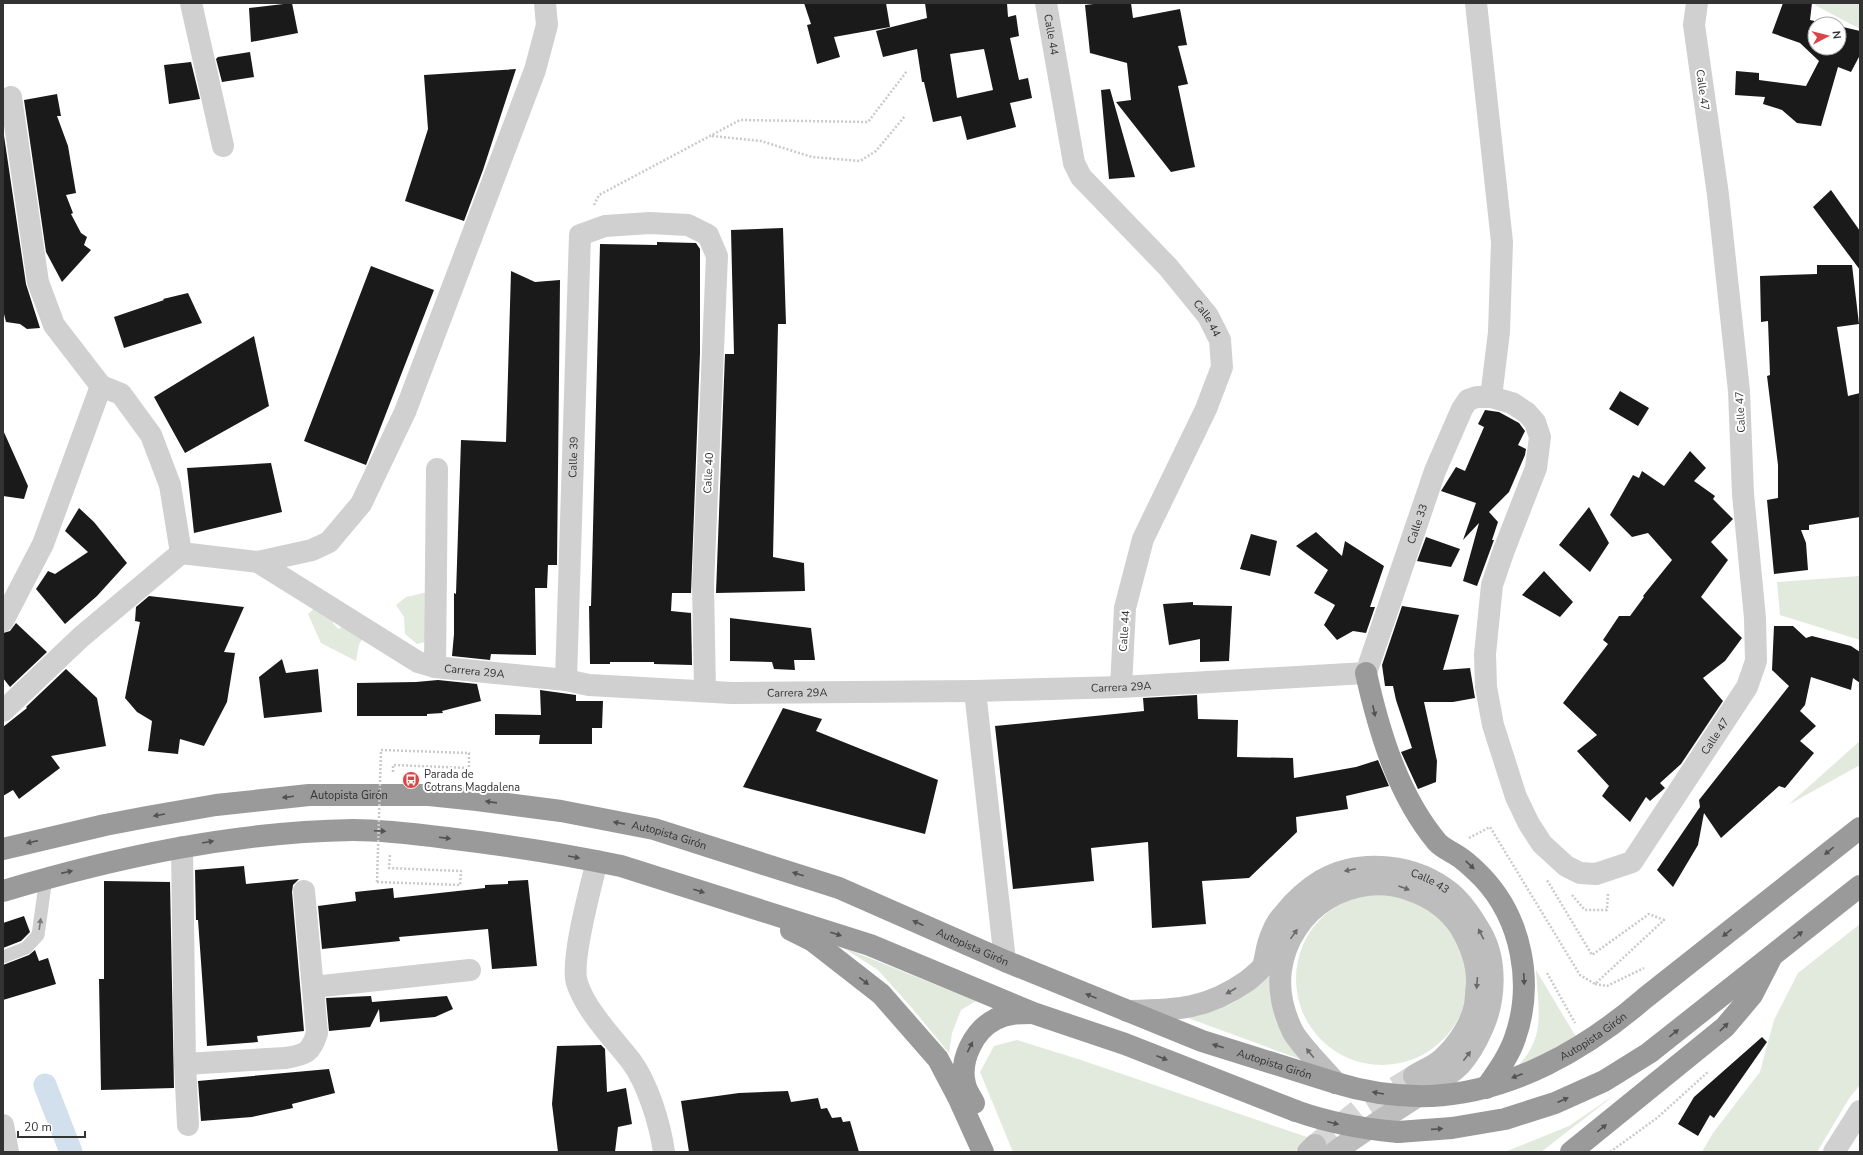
<svg xmlns="http://www.w3.org/2000/svg" width="1863" height="1155" font-family="'Nunito Sans',sans-serif">
  <style>
    .green { fill: #e2e9dd }
    .lines { fill: none; stroke-linecap: round; stroke-linejoin: round }
    .canal { stroke: #d1e0ec; stroke-width: 23 }
    .building { fill: #1a1a1a; fill-rule: evenodd }
    .secondary-tunnel { stroke: #d6d6d6; stroke-width: 22; stroke-dasharray: 22 11; stroke-linecap: butt }
    .path { stroke: #cacaca; stroke-width: 2.5; stroke-dasharray: 2 2; stroke-linecap: butt }
    .lane { stroke: #d0d0d0; stroke-width: 13 }
    .street { stroke: #d0d0d0; stroke-width: 22 }
    .secondary { stroke: #bdbdbd; stroke-width: 22 }
    .highway { stroke: #9a9a9a; stroke-width: 22 }
    .path-bridge { stroke: #cacaca; stroke-width: 2.5; stroke-dasharray: 2 2; stroke-linecap: butt }
    .highway-bridge { stroke: #9a9a9a; stroke-width: 22 }
    .oneway { fill: #525252 }
    .oneway2 { fill: #6a6a6a }
    .oneway3 { fill: #7a7a7a }
    .labels { text-anchor: middle; stroke-width: 4; stroke-linejoin: round; paint-order: stroke }
    .street-label { font-size: 11px; fill: #333; stroke: #fff }
    .poi-label { font-size: 11px; fill: #333; stroke: #fff; text-anchor: start }
  </style>
  <rect width="100%" height="100%" fill="#fff"/>
  <!-- green -->
  <path class="green" d="M1816,3H1860V29L1815,5Z
    M1860,576V640L1780,615L1777,582Z
    M428,592L432,640L417,644L405,634L404,617L396,605L406,597Z
    M317,606L330,613L333,623L338,629L347,625L364,637L359,644L356,661L321,643L308,614Z
    M1860,741V765L1788,805Z
    M1296 979a86 86 0 1 1 172 0a86 86 0 1 1-172 0Z
    M1860,924V1085L1850,1097L1817,1152H1702L1713,1133L1760,1072L1774,1020L1798,973Z
    M842,947L976,1001L961,1010L952,1033L949,1053L912,1008L878,970Z
    M1536,970L1576,1037L1516,1068C1547,1037 1538,1010 1536,970Z
    M1269,976L1272,996L1305,1061L1188,1018C1226,1009 1240,1002 1269,976Z
    M1017,1040L1078,1059L1310,1138L1294,1152H1013L980,1072L994,1046Z
    M1616,1094L1541,1152H1505L1569,1126Z"/>
  <g class="lines">
    <!-- canal -->
    <path class="canal" d="M45,1085L71,1152"/>
  </g>
  <!-- building -->
  <path class="building" d="M292,3L298,33L251,42L249,8Z
    M804,3H886L890,27L834,37L840,57L817,64L807,25L811,24Z
    M925,3H1007L1008,17L1016,15L1019,36L1010,38L1019,80L1028,78L1032,98L1010,103L1016,127L967,140L961,116L933,122L924,82H922L917,49L883,57L876,31L927,18ZM984,49L993,90L957,98L950,54Z
    M1102,3H1131L1133,18L1180,9L1187,45L1178,46L1188,84L1178,86L1195,167L1171,172L1116,102L1131,100L1127,63L1090,53L1085,5Z
    M1783,3H1812L1810,20L1828,24H1815V48H1839V26L1860,31V55L1851,72L1838,67L1821,126L1797,123L1782,110L1763,104L1765,97L1735,95L1736,71L1759,73V80L1806,86L1819,61L1800,43L1772,33Z
    M250,52L254,77L222,82L216,59L218,57Z
    M191,62L200,99L169,104L164,65Z
    M516,69L483,170L464,221L405,201L428,129L424,75Z
    M1110,89L1135,177L1109,179L1101,90Z
    M57,94L61,116H57L68,146L76,193L66,195L73,213L71,214L81,233L87,237L84,245L91,250L62,282L46,252L24,100Z
    M3,129L26,284L40,328L27,329L20,324L6,322L3,310Z
    M1831,190L1860,231V270L1813,207Z
    M783,228L786,324H778L773,557L804,563L805,591L716,593L725,354H734L731,230Z
    M657,242L696,243L700,249V353L691,593H672L671,611L691,613L692,665L654,664V662H610V664H590L589,606H591L592,569L600,244L657,245Z
    M1817,265H1852L1859,324L1837,327L1848,396L1860,393V517L1809,525V530H1801L1806,543L1808,570L1774,574L1767,500L1778,498V465L1767,376L1770,375L1768,321L1761,322L1760,276L1817,274Z
    M371,266L434,290L366,465L304,441Z
    M511,271L535,282L560,280L557,565H548L547,588H535L536,655L491,654L490,660L452,656L454,634V593L456,594L461,440L506,442Z
    M188,293L202,323L124,348L114,317L164,300L163,299Z
    M254,336L269,406L185,453L154,397Z
    M1620,391L1649,408L1638,426L1609,409Z
    M1485,410L1499,412L1519,423L1525,431L1518,445L1526,449L1525,455L1509,492L1489,512L1498,522L1492,540H1494L1477,586L1463,581L1479,523L1463,540L1476,503L1441,491L1456,467L1465,471L1484,427L1478,424Z
    M3,430L28,486L24,499L3,496Z
    M1690,451L1706,468L1694,481L1715,496L1713,499L1733,519L1711,542L1728,560L1701,597L1742,638L1725,661L1703,678L1723,701L1681,764L1660,783L1665,788L1650,801L1646,797L1630,822L1602,796L1609,786L1577,751L1597,735L1563,703L1608,644L1603,640L1619,616H1630L1644,597L1643,596L1672,560L1648,533L1632,537L1610,515L1633,475L1639,478L1642,471L1664,486Z
    M271,463L282,512L194,533L187,468Z
    M1589,507L1609,543L1590,572L1559,545Z
    M79,508L94,522L127,563L97,596L65,624L36,589L48,571L55,574L88,552L65,531Z
    M1316,532L1342,556L1345,541L1384,566L1370,607H1375L1366,633L1353,631L1337,640L1324,625L1335,605L1314,593L1328,570L1296,546Z
    M1251,534L1277,541L1270,576L1240,569Z
    M1426,537L1460,549L1451,567L1417,561Z
    M1544,571L1573,602L1560,617L1522,595Z
    M149,596L244,607L224,652L235,653L227,702L204,746L180,739L178,754L148,751L152,721L137,712L125,698L140,622L135,621L136,607Z
    M1193,602V605L1232,606L1229,661L1200,662V639L1169,645L1163,604Z
    M1402,606L1459,615L1443,670L1470,668L1475,698L1453,702H1424L1437,761L1436,782L1418,789L1401,752L1412,748L1396,700L1393,686H1385L1382,665Z
    M730,618L811,628L815,660H794L795,670L774,669L772,662L730,661Z
    M16,623L47,652L10,687L3,678V633L10,631Z
    M1774,626H1793L1806,638L1812,636L1851,646L1860,652V683L1853,678L1851,690L1811,677L1805,705L1800,711L1816,726L1800,741L1814,753L1785,788L1779,786L1721,838L1704,813L1698,845L1673,887L1657,870L1700,807L1699,800L1789,686L1772,670Z
    M282,659L286,673L318,669L322,712L264,718L259,677Z
    M66,669L97,698L106,746L51,756L60,768L19,799L13,790L3,796V727L27,708L26,707Z
    M438,680L477,684L481,701L442,711L443,713L427,714V716H357V683L416,682Z
    M540,690L576,695V701H603L602,728H592V744H539L540,735H495V714L541,715Z
    M1197,695L1198,719L1238,720L1237,757L1293,758L1294,778L1356,767L1378,760L1389,786L1346,796L1348,809L1296,817L1297,832L1249,878L1202,881L1206,924L1152,928L1148,842L1091,848L1094,881L1013,889L995,726L1144,711L1143,698Z
    M783,708L822,719L816,731L938,780L925,834L743,787Z
    M244,866L246,884L299,879L293,885L292,892L304,1031L257,1036L258,1042L207,1046L198,920H196L195,870Z
    M528,880L537,966L492,969L488,929L399,937L400,941L322,949L318,906L356,901L355,892L393,888L394,898L485,888V885L508,884V881Z
    M104,881L170,882L174,1088L101,1090L99,979H104Z
    M24,916L30,932L21,941L3,948V923Z
    M35,950L39,961L48,958L56,984L3,1000V965L29,955Z
    M371,996L372,1002L447,996L453,1009L435,1017L380,1022L379,1009L370,1027L329,1031L326,998Z
    M1762,1037L1767,1042L1714,1118L1710,1115L1698,1136L1678,1124L1694,1097Z
    M601,1045L605,1049L607,1092L626,1088L632,1124L618,1127L615,1152H558L552,1104L557,1046Z
    M329,1069L335,1093L292,1104L293,1108L252,1117L201,1121L198,1081Z
    M788,1091L791,1102L818,1098L821,1109L827,1108L832,1118L841,1117L843,1122L850,1121L859,1152H689L681,1101L739,1093Z"/>
  <g class="lines">
    <!-- secondary-tunnel -->
    <path class="secondary-tunnel" d="M1315,1145L1361,1108L1414,1076"/>
    <!-- path -->
    <path class="path" d="M712,136L761,141L812,157L860,161L876,151L905,116
      M594,205L599,195L740,120L868,122L907,71
      M381,750L469,753V768L393,765V774
      M1469,838L1490,827L1580,975L1595,984L1664,920L1649,914L1592,955L1547,880
      M377,882L460,885L461,871L389,868L390,854
      M1572,895L1585,910H1607L1608,893
      M1547,973L1575,1023
      M1595,984L1607,986L1644,968
      M1610,1152L1657,1118L1709,1071"/>
    <!-- lane -->
    <path class="lane" d="M3,957L26,948L38,935L46,878"/>
    <!-- street -->
    <g class="street">
      <path d="M191,3L223,146"/>
      <path id="s1" d="M1046,3L1074,163L1081,177L1168,267L1208,316L1220,340L1222,367L1206,409L1143,539L1125,608L1121,687"/>
      <path d="M1476,3L1502,242L1499,332L1491,397"/>
      <path d="M11,97L38,282L54,325L101,386L121,394L151,435L170,485L181,553"/>
      <path id="s2" d="M258,562L418,662L435,667L566,680L589,685L732,693L975,691L1121,687L1366,673L1435,471L1462,409L1468,400L1477,397H1491L1512,403L1527,413L1535,422L1540,437L1536,468L1504,550L1492,585L1485,654L1486,687L1493,725L1516,797L1529,824L1542,844L1566,866L1580,873L1596,874L1632,862L1747,687L1756,661L1755,618L1743,494L1739,391L1718,195L1694,25L1697,3"/>
      <path d="M3,621L43,544L101,386"/>
      <path d="M435,667L437,469"/>
      <path id="s3" d="M566,680L580,235L605,226L650,223L688,225L708,235L717,256L703,585L705,691"/>
      <path d="M975,691L1005,961"/>
      <path d="M3,711L81,637L181,553L258,562L312,550L329,542L361,504L405,412L535,70L547,25L545,3"/>
      <path d="M182,847L185,1064L188,1125"/>
      <path d="M597,861C591,886 570,961 577,983C586,1011 613,1038 631,1061C648,1084 660,1124 664,1152"/>
      <path d="M313,987L470,970"/>
      <path d="M185,1064L285,1058C305,1055 311,1053 317,1033L304,891"/>
      <path d="M3,1125L8,1152"/>
      <path d="M1834,1152L1860,1111"/>
    </g>
    <!-- secondary -->
    <g class="secondary">
      <path id="s4" d="M1127,1011C1175,1010 1206,1010 1247,981C1252,977 1260,971 1263,966C1266,958 1266,949 1269,941C1272,932 1277,921 1283,915C1294,901 1307,889 1322,880C1361,858 1416,864 1451,893C1464,904 1473,919 1482,934C1497,961 1495,1000 1483,1027C1477,1041 1470,1054 1460,1065C1448,1077 1432,1086 1418,1096C1390,1114 1362,1132 1335,1152"/>
      <path d="M1336,1083C1324,1069 1301,1046 1293,1032C1284,1014 1278,991 1281,970C1289,909 1352,869 1410,890C1431,897 1448,909 1460,927C1470,944 1478,963 1477,984C1476,991 1476,998 1475,1005C1471,1025 1457,1045 1443,1058C1435,1066 1423,1070 1414,1076"/>
      <path d="M1308,1152L1315,1145"/>
    </g>
    <!-- highway -->
    <g class="highway">
      <path d="M1366,673C1379,732 1398,795 1437,842C1443,849 1455,853 1462,859C1469,864 1476,871 1482,877C1522,919 1534,984 1515,1038C1509,1056 1497,1072 1486,1088"/>
      <path id="s5" d="M3,849L105,825L147,817L216,805L309,795H429L477,800L561,811L654,829L839,888L1005,961L1202,1041L1336,1083"/>
      <path d="M3,891C117,857 233,832 353,830C384,830 416,834 447,838C506,845 564,854 621,866L870,945L1033,1013L1125,1044L1296,1111"/>
      <path d="M791,930L813,941L881,994L938,1059L959,1099L983,1152"/>
      <path id="s6" d="M1431,1096C1511,1092 1585,1050 1645,998L1860,828"/>
      <path d="M974,1103C971,1097 966,1090 965,1084C959,1060 974,1030 996,1019C1007,1013 1019,1013 1032,1013"/>
      <path d="M1398,1132L1452,1128L1505,1119L1555,1103L1604,1081L1649,1053L1860,886"/>
      <path d="M1571,1152L1725,1027L1752,995L1770,960"/>
    </g>
    <!-- path-bridge -->
    <path class="path-bridge" d="M377,882L381,750"/>
    <!-- highway-bridge -->
    <path class="highway-bridge" d="M1336,1083C1368,1093 1397,1097 1431,1096
      M1296,1111C1330,1123 1363,1129 1398,1132"/>
  </g>
  <!-- one-way arrows -->
  <defs><path id="oneway-solid" d="M-6-.8H1V-3.2L6.5 0L1 3.2V.8H-6Z"/></defs>
  <g class="oneway">
    <use href="#oneway-solid" transform="translate(1374 711) rotate(78)"/>
    <use href="#oneway-solid" transform="translate(288 797) rotate(173)"/>
    <use href="#oneway-solid" transform="translate(491 802) rotate(-172)"/>
    <use href="#oneway-solid" transform="translate(159 815) rotate(170)"/>
    <use href="#oneway-solid" transform="translate(619 823) rotate(-169)"/>
    <use href="#oneway-solid" transform="translate(380 831) rotate(2)"/>
    <use href="#oneway-solid" transform="translate(445 838) rotate(7)"/>
    <use href="#oneway-solid" transform="translate(32 842) rotate(167)"/>
    <use href="#oneway-solid" transform="translate(208 842) rotate(-10)"/>
    <use href="#oneway-solid" transform="translate(1829 851) rotate(141)"/>
    <use href="#oneway-solid" transform="translate(574 857) rotate(10)"/>
    <use href="#oneway-solid" transform="translate(1470 865) rotate(43)"/>
    <use href="#oneway-solid" transform="translate(67 872) rotate(-13)"/>
    <use href="#oneway-solid" transform="translate(798 874) rotate(-162)"/>
    <use href="#oneway-solid" transform="translate(699 891) rotate(18)"/>
    <use href="#oneway-solid" transform="translate(918 923) rotate(-156)"/>
    <use href="#oneway-solid" transform="translate(1727 933) rotate(141)"/>
    <use href="#oneway-solid" transform="translate(836 934) rotate(18)"/>
    <use href="#oneway-solid" transform="translate(1798 935) rotate(-38)"/>
    <use href="#oneway-solid" transform="translate(1524 979) rotate(87)"/>
    <use href="#oneway-solid" transform="translate(864 981) rotate(38)"/>
    <use href="#oneway-solid" transform="translate(1091 996) rotate(-158)"/>
    <use href="#oneway-solid" transform="translate(1724 1027) rotate(-44)"/>
    <use href="#oneway-solid" transform="translate(1674 1033) rotate(-39)"/>
    <use href="#oneway-solid" transform="translate(1218 1046) rotate(-163)"/>
    <use href="#oneway-solid" transform="translate(970 1047) rotate(-64)"/>
    <use href="#oneway-solid" transform="translate(1162 1058) rotate(21)"/>
    <use href="#oneway-solid" transform="translate(1517 1076) rotate(159)"/>
    <use href="#oneway-solid" transform="translate(1378 1093) rotate(-170)"/>
    <use href="#oneway-solid" transform="translate(1563 1100) rotate(-24)"/>
    <use href="#oneway-solid" transform="translate(1333 1123) rotate(14)"/>
    <use href="#oneway-solid" transform="translate(1602 1128) rotate(-39)"/>
    <use href="#oneway-solid" transform="translate(1437 1129) rotate(-4)"/>
  </g>
  <g class="oneway2">
    <use href="#oneway-solid" transform="translate(1350 870) rotate(168)"/>
    <use href="#oneway-solid" transform="translate(1404 888) rotate(20)"/>
    <use href="#oneway-solid" transform="translate(1294 934) rotate(-55)"/>
    <use href="#oneway-solid" transform="translate(1481 934) rotate(-117)"/>
    <use href="#oneway-solid" transform="translate(1477 983) rotate(94)"/>
    <use href="#oneway-solid" transform="translate(1231 991) rotate(150)"/>
    <use href="#oneway-solid" transform="translate(1310 1053) rotate(-129)"/>
    <use href="#oneway-solid" transform="translate(1467 1056) rotate(-53)"/>
  </g>
  <use class="oneway3" href="#oneway-solid" transform="translate(40 924) rotate(-82)"/>
  <!-- icons -->
  <defs>
    <g id="bus-disc" transform="scale(0.9)"><circle r="9.5" fill="#d94549" stroke="#fff"/><path d="M-5-6H5V4H4V6H2V4H-2V6H-4V4H-5ZM-3.5-4V0h7V-4ZM-3.5 1.2v1.5H-2V1.2ZM2 1.2v1.5H3.5V1.2Z" fill="#fff"/></g>
  </defs>
  <g fill-rule="evenodd">
    <use href="#bus-disc" x="411" y="780"/>
  </g>
  <g class="labels">
    <!-- street labels -->
    <g class="street-label">
      <text dy="4" stroke="none"><textPath href="#s1" startOffset="32">Calle 44</textPath></text>
      <text transform="translate(1703 90) rotate(82)" y="4">Calle 47</text>
      <text dy="4" stroke="none"><textPath href="#s1" startOffset="368">Calle 44</textPath></text>
      <text transform="translate(1740 412) rotate(-93)" y="4">Calle 47</text>
      <text dy="4" stroke="none"><textPath href="#s3" startOffset="223">Calle 39</textPath></text>
      <text transform="translate(708 473) rotate(-87)" y="4">Calle 40</text>
      <text dy="4" stroke="none"><textPath href="#s2" startOffset="1297">Calle 33</textPath></text>
      <text transform="translate(1124 631) rotate(-86)" y="4">Calle 44</text>
      <text dy="4" stroke="none"><textPath href="#s2" startOffset="246">Carrera 29A</textPath></text>
      <text dy="4" stroke="none"><textPath href="#s2" startOffset="894">Carrera 29A</textPath></text>
      <text dy="4" stroke="none"><textPath href="#s2" startOffset="570">Carrera 29A</textPath></text>
      <text dy="4" stroke="none"><textPath href="#s2" startOffset="2202">Calle 47</textPath></text>
      <text dy="4" stroke="none"><textPath href="#s5" startOffset="351">Autopista Girón</textPath></text>
      <text dy="4" stroke="none"><textPath href="#s5" startOffset="675">Autopista Girón</textPath></text>
      <text dy="4" stroke="none"><textPath href="#s4" startOffset="369">Calle 43</textPath></text>
      <text dy="4" stroke="none"><textPath href="#s5" startOffset="999">Autopista Girón</textPath></text>
      <text dy="4" stroke="none"><textPath href="#s6" startOffset="175">Autopista Girón</textPath></text>
      <text dy="4" stroke="none"><textPath href="#s5" startOffset="1323">Autopista Girón</textPath></text>
    </g>
    <!-- poi labels -->
    <g class="poi-label">
      <text x="424" y="778">Parada de<tspan x="424" dy="13">Cotrans Magdalena</tspan></text>
    </g>
  </g>
  <!-- border -->
  <rect width="1863" height="1155" fill="none" stroke="#333333" stroke-width="8"/>
  <!-- north arrow -->
  <g transform="translate(1827 36) rotate(83)"><circle r="19" fill="#ffffff" stroke="#adadad"/>
  <path d="M0-3L7 15L0 10L-7 15Z" fill="#d94549"/>
  <text y="-6" font-size="11" font-weight="bold" text-anchor="middle" fill="#333333">N</text>
  </g>
  <!-- scale -->
  <path d="M18 1131v6h67v-6" fill="none" stroke="#333333" stroke-width="2"/>
  <text x="24" y="1131" font-size="12" fill="#333333" stroke="#ffffff" stroke-width="3" paint-order="stroke">20 m</text>
</svg>
